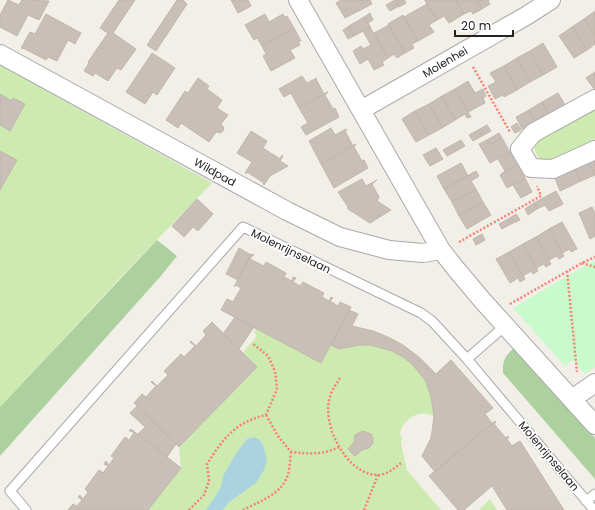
<svg xmlns="http://www.w3.org/2000/svg" width="595" height="510" font-family="Poppins,sans-serif">
  <style>
    .grass { fill: #cdebb0 }
    .forest { fill: #add19e }
    .park { fill: #c8facc }
    .water { fill: #aad3df }
    .building { fill: #c7bfb8; stroke: #c4b6ab }
    .lines { fill: none; stroke-linecap: round; stroke-linejoin: round }
    .lane-casing { stroke: #a9a9a9; stroke-width: 11 }
    .street-casing { stroke: #a9a9a9; stroke-width: 20 }
    .path { stroke: #fa8072; stroke-width: 2.5; stroke-dasharray: 2 2; stroke-linecap: butt }
    .lane { stroke: #fff; stroke-width: 9 }
    .street { stroke: #fff; stroke-width: 18 }
    .labels { text-anchor: middle; stroke-width: 3.5; stroke-linejoin: round; paint-order: stroke }
    .street-label { font-size: 11px; fill: #222; stroke: #fff }
  </style>
  <rect width="100%" height="100%" fill="#f2efe9"/>
  <!-- grass -->
  <path class="grass" d="M0,65L212,183L120,278L0,407Z
    M595,110V139C581,146 567,155 553,160C541,164 533,155 535,143L542,136Z
    M256,328L321,363L331,345C333,346 337,349 339,349C342,349 346,347 348,347C355,345 361,345 367,345C396,345 424,368 431,395C433,402 433,410 434,417C421,407 401,420 400,435L402,436L401,443L407,470L441,510H148L181,468L179,447L257,367L243,352L257,336L254,332Z
    M490,499L497,510H479Z"/>
  <!-- forest -->
  <path class="forest" d="M157,240L177,256L160,277L0,456V407Z
    M516,346L595,438V479L503,373C502,360 506,355 516,346Z"/>
  <!-- park -->
  <path class="park" d="M595,261V367L585,374L572,360L565,366L513,308L584,266Z"/>
  <!-- water -->
  <path class="water" d="M254,437L260,440L264,448L267,460L264,470L256,483L229,502L223,510H206L215,497L221,487L223,476L235,455L247,439Z"/>
  <!-- building -->
  <path class="building" d="M8,0L19,5L22,0L49,1L39,20L28,15L17,36L0,27V15Z
    M119,0H135L113,33L136,49L121,70L117,68L108,81L95,73L93,76L84,71L89,63L88,62L108,33L100,28Z
    M177,0H183L187,4L156,51L147,45Z
    M231,0H248L251,6L238,13Z
    M341,0H370L372,4L345,18L336,3Z
    M395,0L399,6L390,11L386,5Z
    M395,0H404L406,3L399,7Z
    M425,0L437,20L429,25L434,32L418,41L404,17L427,4Z
    M425,0H456L464,14L449,23L444,16L437,20Z
    M456,0H476L482,9L473,14L471,11L464,14Z
    M476,0H489L488,1L490,4L482,9Z
    M595,11V35L584,19Z
    M370,13L373,20L368,23L370,27L364,17Z
    M46,14L81,33L75,44L68,40L57,61L48,57L46,60L23,48V49L21,48L30,32L35,34Z
    M265,14L269,22L283,14L284,17L287,16L294,28L262,46L257,38L254,40L245,25Z
    M403,15L418,41L412,44L414,48L405,53L388,24Z
    M364,17L370,27L354,36L349,26Z
    M584,19L595,35V44L587,50L572,27Z
    M389,25L405,53L397,58L394,54L388,58L374,33Z
    M349,26L354,36L348,39L343,30Z
    M370,27L388,58L382,62L384,65L374,70L368,59L360,64L353,51L361,46L363,49L371,45L363,31Z
    M572,27L587,50L574,58L559,36Z
    M294,28L301,41L298,42L300,45L290,50L295,58L271,71L263,56L266,54L262,46Z
    M543,43L557,67L543,75L530,51Z
    M530,51L543,75L530,82L517,58Z
    M152,53L175,68L157,95L153,92L145,104L126,92Z
    M517,58L530,82L517,90L504,66Z
    M504,66L517,90L504,97L503,95L495,99L488,86L496,82L490,73Z
    M595,72V90L586,78Z
    M302,76L307,83L317,78L316,79L324,94L328,92L299,108L291,93L284,97L279,89Z
    M198,78L209,86L207,89L222,100L217,108L228,115L221,124L224,128L223,131L220,133L216,132L209,142L181,123L178,128L166,120L185,91L188,93Z
    M468,81L475,93L483,89L486,96L483,98L485,103L468,112L455,89Z
    M455,89L468,112L471,117L467,118L465,114L455,120L442,96Z
    M328,92L325,95L333,109L335,108L339,117L306,135L301,127L308,123L299,108Z
    M558,93L565,105L549,114L542,102Z
    M0,94L12,101L13,98L25,104L10,131L0,125Z
    M442,96L455,120L442,128L429,104Z
    M542,102L549,114L535,122L529,110Z
    M429,104L442,128L429,135L415,111Z
    M529,110L535,122L522,129L516,117Z
    M415,111L429,135L416,142L402,119Z
    M517,123L521,130L515,133L511,127Z
    M487,125L491,131L482,136L478,130Z
    M331,128L335,135L346,129L347,130L345,131L353,146L356,144L321,164L309,141Z
    M478,130L482,136L473,141L469,135Z
    M251,131L267,141L263,148L280,159L282,155L283,156L280,161L288,166L270,176L264,185L263,184L264,183L247,172L246,174L245,173L252,162L237,153Z
    M499,133L502,138L490,145L487,140Z
    M502,138L510,152L490,163L479,144L487,140L490,145Z
    M461,140L465,146L456,151L452,145Z
    M356,144L354,147L362,161L364,160L368,168L334,188L321,164Z
    M452,145L456,151L447,156L443,150Z
    M436,148L443,159L430,166L423,155Z
    M0,151L17,160L0,190Z
    M510,152L517,165L500,175L505,171L498,159Z
    M595,160V175L589,163Z
    M461,163L468,176L444,189L437,176Z
    M589,163L595,175L581,181L575,169Z
    M517,165L525,178L507,188L500,175Z
    M575,169L581,181L560,191L555,178Z
    M476,171L479,176L471,181L476,189L452,202L444,189Z
    M525,178L532,192L521,198L513,185Z
    M362,179L366,186L377,180L372,184L379,197L377,201L391,210L370,223L348,209V207L338,192Z
    M476,189L483,202L459,216L452,202Z
    M556,191L563,204L549,211L545,205L537,209L534,203Z
    M197,199L213,214L198,231L193,227L184,237L172,226Z
    M483,202L491,215L467,229L459,216Z
    M534,203L537,209L528,215L525,209Z
    M592,207L595,213V236L590,239L579,213Z
    M516,214L520,220L511,224L508,219Z
    M508,219L511,224L502,229L499,224Z
    M562,222L575,245L577,249L571,252L570,249L562,253L549,229Z
    M549,229L564,256L559,259L557,256L549,260L536,237Z
    M482,234L485,240L476,245L473,239Z
    M536,237L551,264L546,267L544,264L536,268L523,244Z
    M523,244L538,271L533,274L531,271L523,276L509,252Z
    M239,248L251,255L238,280L226,274Z
    M509,252L525,279L520,282L518,278L510,283L496,259Z
    M251,254L254,255L252,256L250,259L264,266L266,262L286,273L284,277L292,281L293,277L296,278L293,282L300,286L303,282L324,293L322,297L329,301L331,297L333,298L330,301L338,306L340,302L351,307L321,363L221,310L227,299L233,302L241,288L236,285L234,287Z
    M349,310L358,314L352,326L373,331L388,337L403,345L420,358L436,374L451,360L493,408L485,414L492,423L435,472L422,456L431,438L434,417L431,396L425,380L412,364L403,357L392,351L370,345H360L339,349L331,345Z
    M235,317L254,327L239,349L223,334Z
    M212,322L257,367L179,447L134,403L142,394L146,397L156,386L151,382L152,381L157,386L168,375L164,371L181,354L184,357L195,346L190,342L191,341L196,346L206,335L203,331Z
    M137,406L176,444L167,457L138,434L145,427L130,413Z
    M495,421L496,422L494,424L506,438L508,436L509,437L507,439L512,446L520,441L564,510H507L492,486L464,510H458L429,476Z
    M131,429L181,468L148,510H68L73,504L77,506L82,500L78,497L80,495L83,499L88,492L85,489L99,470L103,473L108,466L104,464L106,461L109,465L114,458L111,456L125,437L129,440L134,433L131,431H129Z
    M363,431L371,434L373,438V443L369,448L362,450L355,456L348,449L354,442L355,435Z"/>
  <g class="lines">
    <!-- lane casing -->
    <g class="lane-casing">
      <path id="lane" d="M467,359L506,325
        M586,501L595,494
        M26,510L10,491L243,227L421,313L432,321L467,359L594,510"/>
    </g>
    <!-- street casing -->
    <g class="street-casing">
      <path id="street" d="M298,0L441,250L456,269L482,300L595,425
        M0,54L287,211L340,237L389,250L423,253L441,250
        M595,99L533,133L520,149L531,168L553,169L595,150
        M361,110L526,16L551,0
        M572,399L595,383"/>
    </g>
    <!-- path -->
    <path class="path" d="M473,67L510,132
      M459,242L541,196L537,186
      M582,263L595,267
      M567,271L577,372
      M510,304L582,263L595,257
      M340,378C337,384 331,390 330,397C321,424 346,474 377,475C385,476 395,468 401,463
      M266,415L278,436L291,452C310,454 322,455 339,447
      M189,510L204,495L209,481L207,464C223,439 235,422 266,415L277,389L275,371L268,356L252,343
      M243,510C260,501 283,494 288,474C290,468 290,459 291,452
      M364,510L378,475"/>
    <!-- lane -->
    <use href="#lane" class="lane"/>
    <!-- street -->
    <use href="#street" class="street"/>
  </g>
  <g class="labels">
    <!-- street labels -->
    <g class="street-label">
      <text transform="translate(445 62) rotate(-30)" y="4">Molenhei</text>
      <text transform="translate(215 172) rotate(29)" y="4">Wildpad</text>
      <text transform="translate(291 251) rotate(26)" y="4">Molenrijnselaan</text>
      <text transform="translate(549 456) rotate(50)" y="4">Molenrijnselaan</text>
    </g>
  </g>
  <!-- scale -->
  <path d="M455 30v6h58v-6" fill="none" stroke="#222222" stroke-width="2"/>
  <text x="461" y="30" font-size="12" fill="#222222" stroke="#ffffff" stroke-width="3" paint-order="stroke">20 m</text>
</svg>
